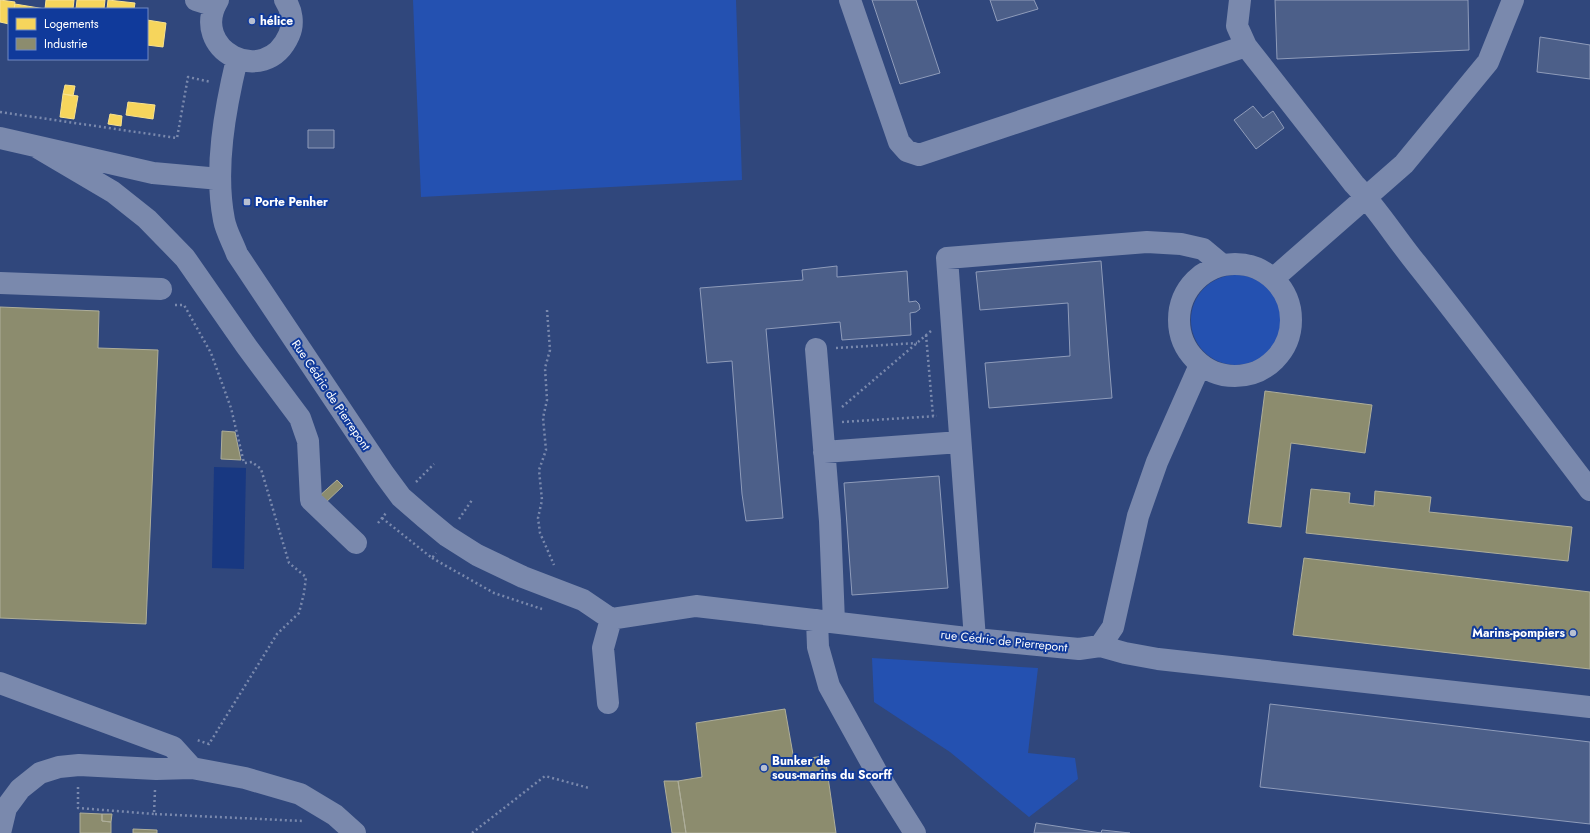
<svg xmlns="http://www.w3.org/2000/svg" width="1590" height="833" font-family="Jost,sans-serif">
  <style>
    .green { fill: #2451b1 }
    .water { fill: #183881 }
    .homes { fill: #f6d55c; stroke: #f9e28d }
    .industry { fill: #8c8c6e; stroke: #aeae9a }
    .building { fill: #4c5f89; stroke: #8f9cba }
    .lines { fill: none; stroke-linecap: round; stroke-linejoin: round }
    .path { stroke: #7a89ad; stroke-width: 2.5; stroke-dasharray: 2 3; stroke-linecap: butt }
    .minor { stroke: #7a89ad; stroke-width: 22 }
    .poi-dot { fill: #b7bfd1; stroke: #103a9b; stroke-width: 1.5 }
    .labels { text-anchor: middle; stroke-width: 4; stroke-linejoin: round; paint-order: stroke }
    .poi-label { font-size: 12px; font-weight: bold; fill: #fff; stroke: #103a9b; text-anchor: start }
    .street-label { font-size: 12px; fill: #fff; stroke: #103a9b }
  </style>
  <rect width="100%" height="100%" fill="#30477c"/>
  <!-- green -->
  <path class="green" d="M413,0H736L742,180L421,197Z
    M1191 320a45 45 0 1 1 90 0a45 45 0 1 1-90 0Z
    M872,658L1038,668L1028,753L1075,758L1078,779L1029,817L950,752L874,702Z"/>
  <!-- water -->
  <path class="water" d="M214,467L246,468L244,569L212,568Z"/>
  <!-- homes -->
  <path class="homes" d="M0,0L15,2L14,9H9V24L0,22Z
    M46,0H74L73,9H45Z
    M77,0H105L104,9H76Z
    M108,0L135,3L134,9H107Z
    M15,4L45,9H14Z
    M147,20L166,23L163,47L147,45Z
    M65,85L75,86L73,96L63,94Z
    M63,94L78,96L74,119L60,117Z
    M128,102L155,105L153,119L126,115Z
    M110,114L122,116L121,126L108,124Z"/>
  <!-- industry -->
  <path class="industry" d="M0,307L99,311L98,348L158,350L146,624L0,618Z
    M1265,391L1372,405L1365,453L1291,443L1281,527L1248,523Z
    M222,431L235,432L241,460L221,459Z
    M337,480L343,486L323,505L317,498Z
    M1311,489L1350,493L1349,503L1374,506L1375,491L1431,497L1429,512L1572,527L1568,561L1306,533Z
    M1304,558L1590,592V669L1293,635Z
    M785,709L794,760L825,756L836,833H686L678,781L702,777L696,723Z
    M664,781H678L686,833H672Z
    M80,813L102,814V821L111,822V833H80Z
    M102,814H112L111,822L102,821Z
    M133,829L157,830V833H133Z"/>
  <!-- building -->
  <path class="building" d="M872,0H916L940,73L900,84Z
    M990,0H1034L1038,9L997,21Z
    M1275,0H1468L1469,50L1277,59Z
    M1540,37L1590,45V79L1537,72Z
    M1253,106L1263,118L1273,111L1284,128L1256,149L1234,120Z
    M308,130H334V148H308Z
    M1101,261L1112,398L989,408L985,363L1070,356L1068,303L980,310L976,272Z
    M837,266V277L907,271L909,302L916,301L919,304L920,309L916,312L910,313L911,335L842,340L840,322L766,329L783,518L746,521L742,494L732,361L707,363L700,288L803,280L802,270Z
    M939,476L948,588L852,595L844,483Z
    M1270,704L1590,742V824L1260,787Z
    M1036,823L1101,833L1102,830L1130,833H1034Z"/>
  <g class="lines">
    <!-- path -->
    <path class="path" d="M0,112L177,138L188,77L211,82
      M175,305H184L211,353L231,408L244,463L252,462L261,469L289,563L306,577L304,593L299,613L277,634L209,744L197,740
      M547,310L550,350L545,368L547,400L543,418L546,450L539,470L542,500L538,518L540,533L554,565
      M926,335L933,416
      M836,348L917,343
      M842,407L931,331
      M842,422L937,416
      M416,482L434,464
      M382,518L432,558L436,553
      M459,519L472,500
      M378,523L386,513
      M432,558L494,593L542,609
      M78,787V808L154,814
      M155,790L154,814L303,821
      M472,833L545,776L589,788"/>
    <!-- minor -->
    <path class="minor" d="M196,0L215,6
      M218,0C188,49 265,90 289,35C294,24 292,10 285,0
      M850,0L899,142L907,151L919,155L1246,46
      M1240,0L1237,26L1246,46L1354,184C1377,208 1395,237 1416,263C1475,337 1532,414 1590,490
      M237,59C225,109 214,169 224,220C226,231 233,243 237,254L384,474L401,497L424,517L447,536L477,555L523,577L583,600L611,619
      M0,138L153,173L220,179
      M35,146L113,192L147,219L185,258L247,347L300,418L308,441L311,500L356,543
      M1179 320a56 56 0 1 1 112 0a56 56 0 1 1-112 0Z
      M1274,278L1404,164L1488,62L1513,0
      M0,283L161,289
      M816,349L830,521L834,622
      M824,452L960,442
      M611,619L696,606L975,639L1079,649L1100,646L1113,627L1138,516L1157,462L1200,365
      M817,620L818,647L829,686L876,771L915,833
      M975,639L947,258L1147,242L1181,244L1203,249L1221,264
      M1100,646L1125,653L1158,659L1590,707
      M0,683L173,747L192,768
      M608,703L603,648L611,619
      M0,833L6,808L20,789L40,773L59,767L79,765L156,769L192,768L245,778L300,794L335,815L355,833"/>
  </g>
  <!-- markers -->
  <g class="poi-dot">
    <circle cx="252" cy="21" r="4"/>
    <rect x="243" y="198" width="8" height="8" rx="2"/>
    <circle cx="1573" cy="633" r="4"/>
    <circle cx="764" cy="768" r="4"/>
  </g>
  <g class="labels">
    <!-- poi labels -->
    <g class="poi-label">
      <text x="260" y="25">hélice</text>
      <text x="255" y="206">Porte Penher</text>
      <text x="1565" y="637" text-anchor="end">Marins-pompiers</text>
      <text x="772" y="765">Bunker de<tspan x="772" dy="14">sous-marins du Scorff</tspan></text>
    </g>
    <!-- street labels -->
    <g class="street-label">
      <text transform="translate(331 395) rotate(56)" y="4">Rue Cédric de Pierrepont</text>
      <text transform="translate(1004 641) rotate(6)" y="4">rue Cédric de Pierrepont</text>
    </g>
  </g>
  <!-- legend -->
  <rect x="8" y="8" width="140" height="52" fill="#103a9b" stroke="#7089c3"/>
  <rect x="16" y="18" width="20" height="12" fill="#f6d55c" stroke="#7089c3"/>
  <text x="44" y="28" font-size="12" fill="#ffffff">Logements</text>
  <rect x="16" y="38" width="20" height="12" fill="#8c8c6e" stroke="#7089c3"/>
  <text x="44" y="48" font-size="12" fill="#ffffff">Industrie</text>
</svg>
